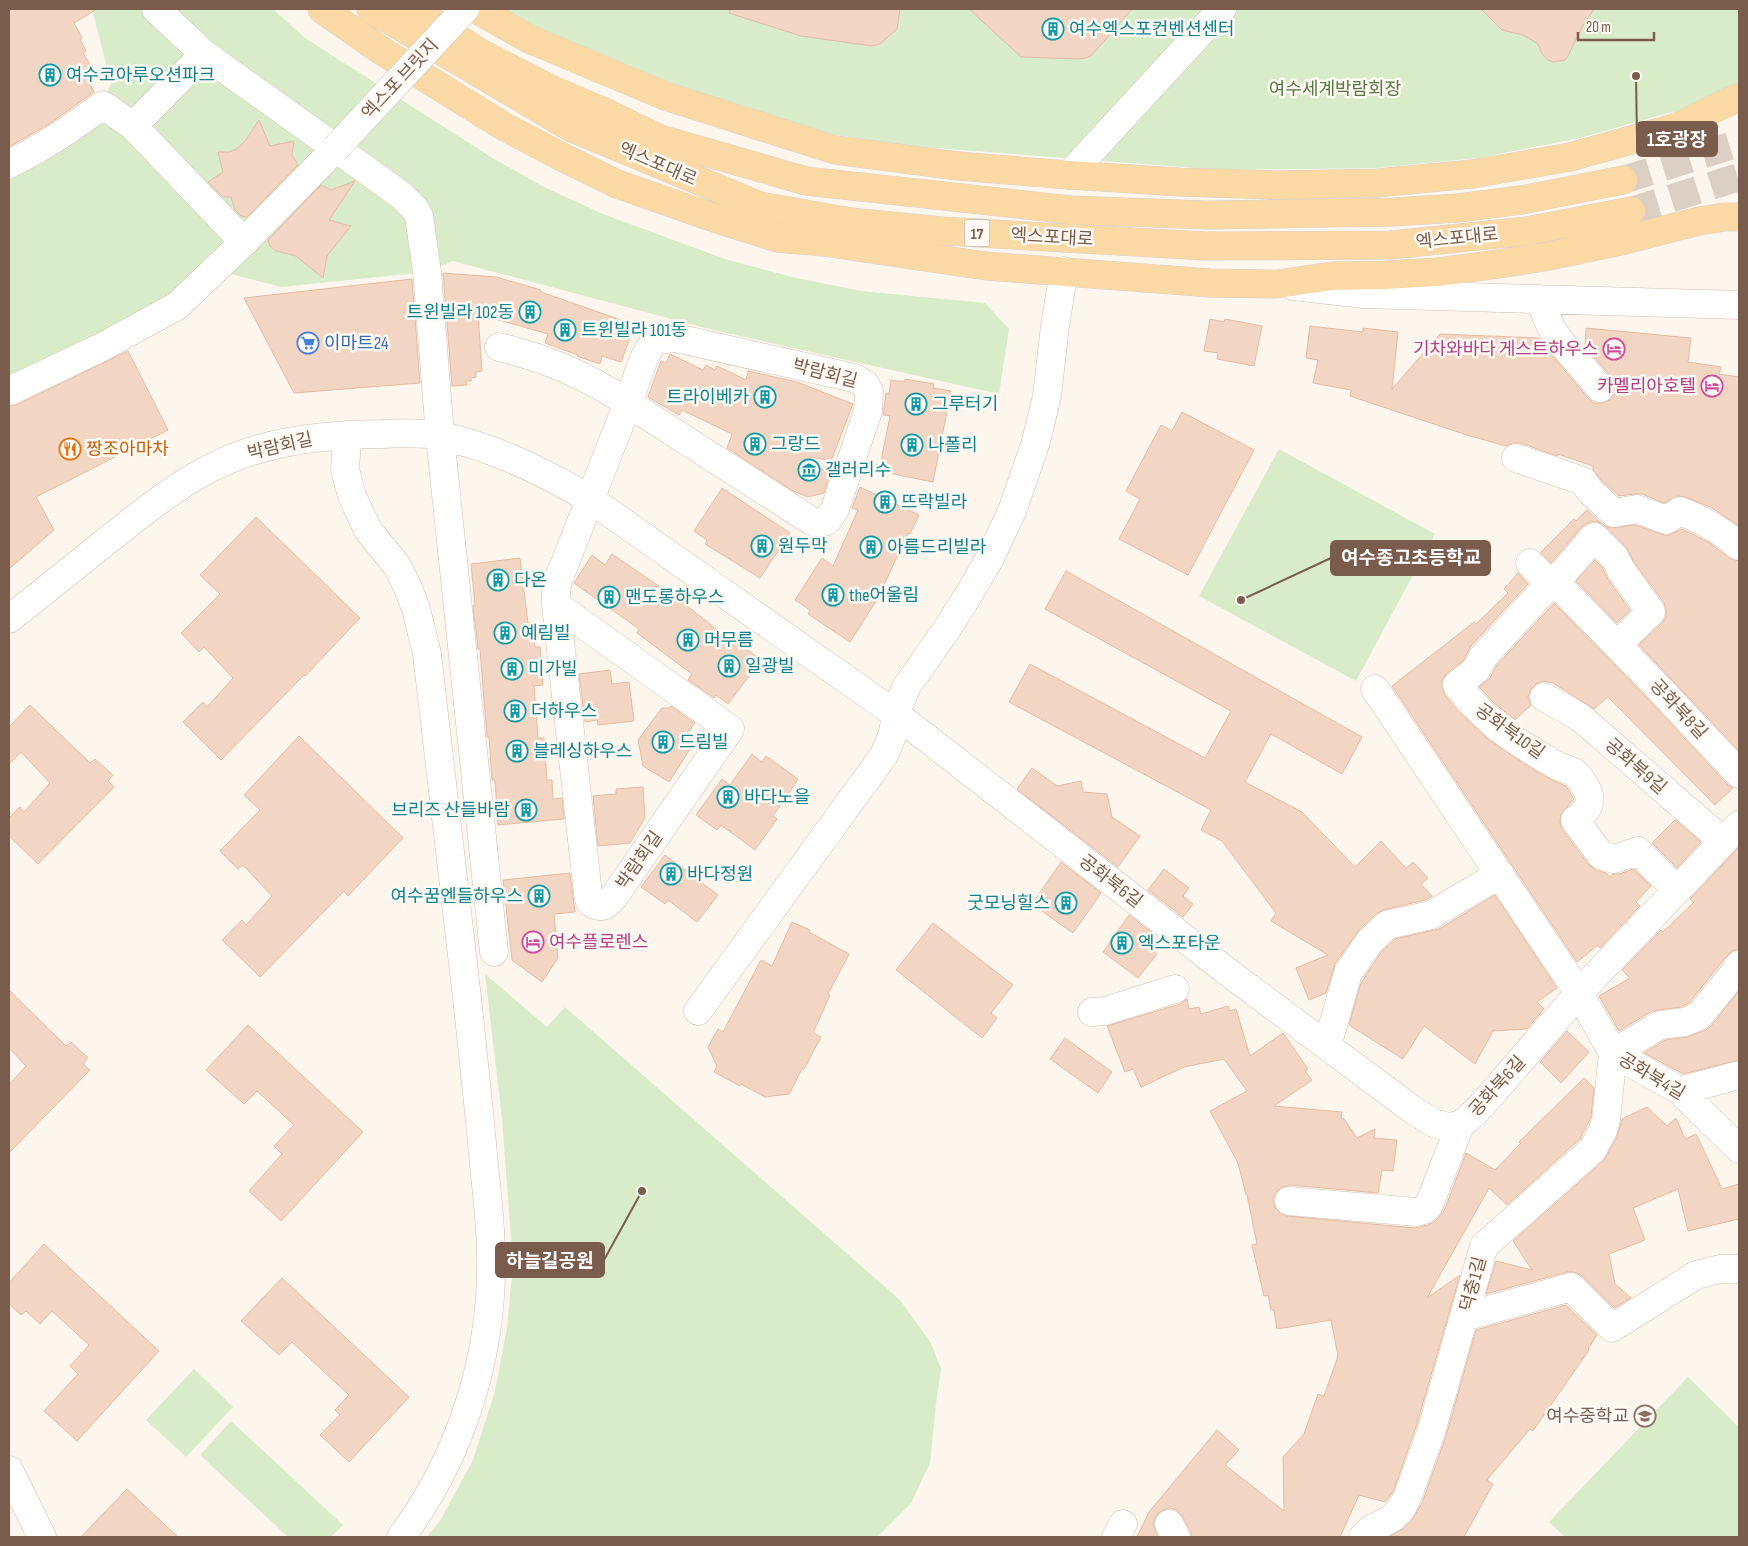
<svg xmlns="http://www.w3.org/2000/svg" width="1748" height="1546" font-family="'Sofia Sans Condensed','Noto Sans KR',sans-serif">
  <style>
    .green { fill: #d8ecc9 }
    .building { fill: #f3d5c3; stroke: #e6bba3 }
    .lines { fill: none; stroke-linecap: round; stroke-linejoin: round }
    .major-tunnel { stroke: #dcd0c4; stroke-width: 28; stroke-dasharray: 28 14; stroke-linecap: butt }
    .minor-casing { stroke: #d1beb0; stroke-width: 29 }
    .major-casing { stroke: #dad1cd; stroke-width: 29 }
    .minor { stroke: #fff; stroke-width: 28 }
    .major { stroke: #fbd9a5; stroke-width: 28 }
    .minor-bridge-casing { stroke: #d1beb0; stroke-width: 29; stroke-linecap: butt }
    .minor-bridge { stroke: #fff; stroke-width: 28 }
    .labels { text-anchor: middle; stroke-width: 5; stroke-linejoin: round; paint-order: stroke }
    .shield { fill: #fffaf3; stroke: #a28b7f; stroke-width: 1 }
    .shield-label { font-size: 16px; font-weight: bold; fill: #7a5c4d }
    .culture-label { font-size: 18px; fill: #0d838f; stroke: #fffaf3; text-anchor: start }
    .street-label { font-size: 18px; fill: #7a5c4d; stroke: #fffaf3 }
    .park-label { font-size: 18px; fill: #537a41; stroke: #fffaf3 }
    .shop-label { font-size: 18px; fill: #366cbe; stroke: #fffaf3; text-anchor: start }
    .hotel-label { font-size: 18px; fill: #b23c85; stroke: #fffaf3; text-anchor: end }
    .food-label { font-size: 18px; fill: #c56008; stroke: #fffaf3; text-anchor: start }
    .education-label { font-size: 18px; fill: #785e54; stroke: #fffaf3; text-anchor: end }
    .leader { fill: none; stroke: #7a5c4d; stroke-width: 2 }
    .callout-dot { fill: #7a5c4d; stroke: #fffaf3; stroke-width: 2 }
    .callout { fill: #7a5c4d; stroke: #7a5c4d; stroke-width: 2 }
    .callout-label { font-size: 19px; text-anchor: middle; font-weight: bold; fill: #fff }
  </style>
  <rect width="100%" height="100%" fill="#fdf6ec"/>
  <!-- green -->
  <path class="green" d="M92,9H273L305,38L494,159L546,188L603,214L725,259L792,277L861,291L985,303L1009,329L999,394L709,329L453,261L427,272L281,287L223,272L9,391V164L103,105L111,83Z
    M482,9H1739V84L1693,106L1580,138L1479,158L1377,168L1222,170L909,146L842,136L773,123L708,103Z
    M1279,449L1435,534L1356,681L1199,596Z
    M485,974L547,1027L565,1007L900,1300L931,1343L941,1369L936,1403L930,1463L911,1503L877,1537H427L440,1521L473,1460L495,1391L507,1328L513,1264L502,1119Z
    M194,1369L233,1407L186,1457L146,1420Z
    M1688,1377L1739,1427V1537H1565L1549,1522Z
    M231,1421L343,1525L331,1537H288L200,1455Z"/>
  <!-- building -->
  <path class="building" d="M9,9H97L74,23L82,38L80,39L86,51L83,53L91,66L87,69L94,81L90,84L94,92L49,124L9,147Z
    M730,9H900L897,29L880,44L872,46L801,36L729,13Z
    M969,9H1132L1092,55L1086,58L1078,59L1021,57Z
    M1481,9H1594L1582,27L1568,56L1565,60L1553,62L1548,60L1542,54L1538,44L1523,35L1502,30Z
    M259,120L270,146L294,141L292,155L298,165L247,217L241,216L235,210L231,197H223L208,182L223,172L218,152H230L237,149L245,141Z
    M355,181L329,220L351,226L327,256L323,278L296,256L276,251L270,246L268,240L321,185L331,190Z
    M443,273L496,277L541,290V292L635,325L621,362L602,356L600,364L577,356L578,355L545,343L548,334L478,314L482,371L476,372V377L471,378V381H466L467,385L452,386Z
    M412,279L420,383L294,393L244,298Z
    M1210,319L1224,322L1225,319L1262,326L1254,366L1217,359L1218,353L1204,351Z
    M1310,326L1363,332V328L1398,332L1392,389L1440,334L1539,338V345L1544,346L1588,398L1594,403H1602L1610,400L1615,394V385L1612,378L1585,346L1586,328L1691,338L1688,362L1721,367L1719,374L1739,377V526L1712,508L1686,497L1678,496L1664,503L1642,494H1634L1619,496L1602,481L1593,470V466L1558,454L1557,456L1521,443H1513L1506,446L1467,435L1350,396L1351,390L1313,383L1318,360L1306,358Z
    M128,351L168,430L36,497L54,530L9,569V406L16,405Z
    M670,354L703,370L706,365L715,370L717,366L746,380L748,371L797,382L853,404L831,461L811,457L809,463L830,473L824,493L808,497L793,491L727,448L732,434L682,410L679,415L648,397L661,361L666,363Z
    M905,379L934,384L933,388L951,391L933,482L879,471L890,416L883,415L886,393L889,394L891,380L905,382Z
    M1182,412L1254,450L1188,575L1119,539L1140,499L1126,491L1161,425L1172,431Z
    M860,487L919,515L910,534L908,533L878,598L850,642L808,614L810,610L795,600L822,558L833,566L858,510L852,508Z
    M722,488L790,533L760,578L705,544L707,540L694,531Z
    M1587,510L1603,525L1610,528L1635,525L1667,536L1682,529L1710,543L1729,558L1739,561V751L1639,645L1662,623L1666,617V610L1664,603L1634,562L1626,547L1605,526L1598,522H1590L1582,527L1551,563L1541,552L1574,519L1576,521Z
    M256,517L360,618L305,676L304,675L221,760L183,722L203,702L207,707L233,678L204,647L199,652L181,633L220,594L200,575Z
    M612,554L682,602L725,636L726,634L761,660L728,704L716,695L714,698L688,680L692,674L637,633L639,629L574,583L592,555L605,565Z
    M520,558L528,623L533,622L535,647H540L543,685L534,686L538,738H544L547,780H552L553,799L562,798L564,819L498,825L495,780H492L489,737H487L480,649H478L473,606L475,605L471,564Z
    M1595,560L1602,567L1608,579L1630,610L1617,623L1576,581Z
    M1066,571L1362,737L1342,774L1271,734L1245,782L1302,812L1355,867L1381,841L1406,868L1413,862L1428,878L1421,884L1432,896L1425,900L1383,910L1376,914L1359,930L1335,964L1326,993L1309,1000L1296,968L1328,955L1271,921L1276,913L1222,841L1201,830L1211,810L1009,702L1030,664L1205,758L1231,711L1045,609Z
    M1518,573L1528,584L1471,646L1464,660L1447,673L1442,680V688L1445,695L1458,711L1489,740L1534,770L1552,780L1566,786L1574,799L1561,814L1560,822L1562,829L1589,865L1596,870L1606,873L1609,877L1613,874H1619L1634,869L1651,886L1636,902L1640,906L1600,948L1598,945L1577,962L1392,686L1474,622L1476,624L1508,593L1504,589Z
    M1554,603L1646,697L1728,785L1733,788L1715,805L1608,697L1594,709L1553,683L1543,681L1536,684L1531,689L1528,697L1531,705L1515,720L1494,703L1479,687L1490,678L1496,666Z
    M610,670L612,684L629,682L634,721L598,725L597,720L585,722L579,674Z
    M30,705L90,763L95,759L113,775L108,781L114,787L38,864L9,836V818L20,807L24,812L50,783L21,752L9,764V727Z
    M671,706L695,723L682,740L692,746L669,782L643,766L638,740L662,708H669Z
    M299,736L403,838L348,896L344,891L260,977L222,940L242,920L246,925L272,896L243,865L238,869L220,851L260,810L244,795Z
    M752,754L762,762L766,756L798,779L773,816L777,819L755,850L721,825L717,830L696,815L722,779L730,785Z
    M1032,768L1057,786L1081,781L1083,792L1107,794L1112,817L1140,836L1118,867L1017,789Z
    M643,787L645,818L630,843L598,846L593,796L616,794V789Z
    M1675,820L1701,842L1677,868L1652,843Z
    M1739,847V949L1732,951L1726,957L1689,1003L1681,1007L1652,1011L1619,1031L1599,996L1630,978L1622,970L1661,930L1663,932L1694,902L1690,899Z
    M665,855L718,895L697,922L668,900L665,904L641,887Z
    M1061,862L1101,893L1073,933L1032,904Z
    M1164,869L1189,888L1183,896L1193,904L1183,917L1148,890Z
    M570,873L575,912L554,914L558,958L542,982L512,960L503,880Z
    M1495,895L1557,988L1537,1002L1544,1009L1527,1029L1493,1031L1475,1064L1424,1026L1403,1059L1349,1025L1361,983L1366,976H1365L1382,951L1395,939L1439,929Z
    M1129,915L1155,935L1147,947L1157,954L1138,978L1103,952Z
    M792,922L810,930L809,932L849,954L828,994L830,995L813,1033L821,1037L804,1069H802L789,1094L765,1097L741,1084L740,1086L714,1072L717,1066L708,1047L718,1029L723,1032L761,960L772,966Z
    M933,923L1013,985L991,1013L997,1018L982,1038L896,970Z
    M9,990L66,1046L71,1042L88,1058L83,1064L90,1070L9,1153V1085L26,1066L9,1048Z
    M1739,991V1060L1683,1074L1644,1053L1665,1040L1687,1037L1706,1030L1711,1026Z
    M1187,999L1189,1009L1199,1007L1201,1014L1228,1006L1230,1011L1236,1009L1250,1056L1283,1033L1308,1069L1305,1071L1312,1080L1274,1106L1342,1112L1341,1118L1344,1119L1357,1138L1375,1129L1374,1138L1397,1140L1393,1171L1382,1170L1378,1193L1290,1185L1283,1187L1276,1192L1273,1200L1275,1207L1280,1213L1287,1216L1415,1228L1428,1225L1435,1221L1444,1211L1466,1153L1495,1170L1521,1143L1519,1142L1584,1078L1594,1088L1591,1117L1580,1139L1507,1205L1489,1188L1427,1298L1460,1275L1416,1427L1393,1492L1385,1502L1359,1495L1340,1537H1192L1190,1530L1182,1516L1177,1510L1169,1508L1161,1511L1156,1516L1153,1524L1158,1537H1137L1149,1512L1217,1430L1239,1450L1225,1465L1284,1511L1283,1457L1304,1434L1318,1394L1324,1396L1338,1356L1331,1320L1277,1329L1274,1310H1271L1268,1295L1264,1296L1252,1245L1257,1244L1247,1195H1246L1238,1163L1210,1111L1247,1091L1224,1059L1184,1067L1141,1087L1133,1069L1125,1072L1107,1026L1180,1004Z
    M248,1025L363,1132L281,1221L249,1191L282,1154L274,1146L294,1125L257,1091L244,1104L206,1070Z
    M1567,1031L1589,1052L1561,1083L1540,1062Z
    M1065,1038L1112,1072L1098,1093L1050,1059Z
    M1647,1107L1667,1126L1676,1118L1685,1139L1696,1134L1722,1189L1739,1184V1219L1688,1231L1678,1189L1633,1208L1645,1240L1609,1254L1615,1284L1631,1298L1614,1308L1582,1276L1574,1272H1567L1486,1294L1496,1261L1532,1270L1513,1241L1604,1160L1617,1137L1622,1119Z
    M44,1244L159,1351L77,1441L44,1411L78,1374L70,1366L89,1345L52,1311L40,1324L26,1311L21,1315L9,1304V1283Z
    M282,1278L409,1397L349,1462L320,1435L340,1415L335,1410L349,1395L292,1342L279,1355L241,1321Z
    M1566,1305L1597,1335L1588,1349L1589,1350L1533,1431L1530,1429L1487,1480L1493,1484L1464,1537H1389L1403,1529L1412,1520L1422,1503L1446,1436L1476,1330Z
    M127,1489L178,1537H81Z"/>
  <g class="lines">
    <!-- major-tunnel -->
    <path class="major-tunnel" d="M1623,180L1739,143
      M1631,211L1739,177"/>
    <!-- minor casing -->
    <g class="minor-casing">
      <path id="minor" d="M156,9L204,54L401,195L415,209L419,216L427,272L440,436L494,952
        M133,126L204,54
        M9,164C43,148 73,127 103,105L133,126L244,242
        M1069,175L1222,9
        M1293,286L1364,294L1739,305
        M1539,299L1551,327L1559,340L1600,388
        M499,347C548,359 585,375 628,403L813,522L821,523L827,521L835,509L868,411L869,391L865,384L854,378L676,338L657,340C644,349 636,382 630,398C606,458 583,518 559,578C556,588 555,595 556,605L588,894L590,902L595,905C603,908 607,905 613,898L730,729L556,605
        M9,391L102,347L177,306L244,242L335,149
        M347,435L345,470L352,496L368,530L398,567L408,588L416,609L427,654C440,769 454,883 467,998C473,1054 479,1109 484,1165C487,1195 491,1226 491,1256C493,1356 461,1457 401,1537
        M1516,458L1583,481L1590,491L1614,513L1637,509L1666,520L1680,511C1703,520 1721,530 1739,546
        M1530,563L1546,580L1555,582
        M1555,582L1545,589L1483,657L1476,670L1457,685C1473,706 1493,725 1515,740C1529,749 1544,758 1558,766C1564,769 1574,770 1578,776C1593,795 1595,806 1575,820L1601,855L1614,859L1638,851L1677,890
        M9,619C42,593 76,566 109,539C140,515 170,490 205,471C259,441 320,435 381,434C400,433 422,432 441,436C494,447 544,472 590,499L897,715L1229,973L1413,1110L1434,1123L1447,1127L1460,1125L1469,1118L1483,1104L1579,993L1739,825
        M1617,645L1651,612L1621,570L1615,558L1594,537L1555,582L1657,686L1739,774
        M1375,689L1579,993L1613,1053L1680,1091L1739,1149
        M1544,697L1581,718L1723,841
        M698,1011L884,755L892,736L899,704L907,686L947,629L969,594L990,558L1012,511L1035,445L1047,396L1055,326L1064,271
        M1092,1012L1105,1011L1175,989
        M1327,1046L1348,973L1370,941L1387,925L1431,915L1500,874
        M1680,1091L1739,1075
        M1289,1201L1416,1212L1424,1210L1429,1205L1460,1125
        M1464,1317L1571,1287L1612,1328L1696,1275L1720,1269H1739
        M9,1470L42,1537
        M1169,1524L1176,1537
        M1116,1537L1123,1524
        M1363,1537L1370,1530L1392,1518L1401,1509L1407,1498L1431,1432L1484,1246L1593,1149L1603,1130L1606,1120L1613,1053L1660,1025L1685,1022L1699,1016L1735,972L1739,965"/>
    </g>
    <!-- major casing -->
    <g class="major-casing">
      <path id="major" d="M322,9L382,51L503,126L562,157L617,184L726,222L777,238L823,242L986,266L1210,283L1277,284L1332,276L1384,275L1437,272L1491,265L1544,257L1621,241L1699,221L1725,217H1739
        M371,9L570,127L760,206L851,222L943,231L1205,246L1391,245L1527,231L1631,211
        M412,9L480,53L548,88L602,111L660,139L806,181L1071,210L1207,215L1393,212L1458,208L1521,200L1623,180
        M476,9L529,39L665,96L835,150L958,166L1069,175L1179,182L1276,185L1377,183L1472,174L1570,157L1674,128L1739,97"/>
    </g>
    <!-- minor -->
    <use href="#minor" class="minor"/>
    <!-- major -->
    <use href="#major" class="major"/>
    <!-- minor-bridge casing -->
    <g class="minor-bridge-casing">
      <path id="minor-bridge" d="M335,149L465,9"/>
    </g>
    <!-- minor-bridge -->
    <use href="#minor-bridge" class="minor-bridge"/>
  </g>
  <!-- icons -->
  <defs>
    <g id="building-ring" transform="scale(1.125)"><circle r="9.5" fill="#fffaf3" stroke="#0f9aa8" stroke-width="1.5"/><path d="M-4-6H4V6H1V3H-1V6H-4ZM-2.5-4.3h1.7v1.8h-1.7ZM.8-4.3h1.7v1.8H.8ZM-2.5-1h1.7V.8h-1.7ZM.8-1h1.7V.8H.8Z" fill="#0f9aa8"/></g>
    <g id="supermarket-ring" transform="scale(1.125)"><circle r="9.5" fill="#fffaf3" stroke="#3f7fe0" stroke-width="1.5"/><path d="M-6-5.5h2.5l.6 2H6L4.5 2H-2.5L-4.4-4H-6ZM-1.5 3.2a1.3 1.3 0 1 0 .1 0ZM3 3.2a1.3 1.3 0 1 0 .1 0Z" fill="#3f7fe0"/></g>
    <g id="hotel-ring" transform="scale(1.125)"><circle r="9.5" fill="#fffaf3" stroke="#d1479c" stroke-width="1.5"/><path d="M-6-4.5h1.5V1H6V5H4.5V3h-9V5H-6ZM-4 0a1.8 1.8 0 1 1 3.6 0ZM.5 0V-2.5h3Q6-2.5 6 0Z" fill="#d1479c"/></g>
    <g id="restaurant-ring" transform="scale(1.125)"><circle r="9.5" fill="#fffaf3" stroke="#e8710a" stroke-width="1.5"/><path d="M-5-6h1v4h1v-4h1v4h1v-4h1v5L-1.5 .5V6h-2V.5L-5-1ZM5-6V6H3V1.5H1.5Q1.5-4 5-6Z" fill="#e8710a"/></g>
    <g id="museum-ring" transform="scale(1.125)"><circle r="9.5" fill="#fffaf3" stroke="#0f9aa8" stroke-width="1.5"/><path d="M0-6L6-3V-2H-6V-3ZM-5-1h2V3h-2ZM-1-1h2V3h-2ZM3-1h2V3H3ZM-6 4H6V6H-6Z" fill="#0f9aa8"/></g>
    <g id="school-ring" transform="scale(1.125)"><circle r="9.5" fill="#fffaf3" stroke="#8d6e63" stroke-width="1.5"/><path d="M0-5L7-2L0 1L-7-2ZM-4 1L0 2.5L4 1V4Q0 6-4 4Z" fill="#8d6e63"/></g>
  </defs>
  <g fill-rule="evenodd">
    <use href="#building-ring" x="1053" y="29"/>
    <use href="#building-ring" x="50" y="75"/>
    <use href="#building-ring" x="530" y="312"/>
    <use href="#building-ring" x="565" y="330"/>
    <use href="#supermarket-ring" x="308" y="343"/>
    <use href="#hotel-ring" x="1614" y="349"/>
    <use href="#hotel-ring" x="1712" y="386"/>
    <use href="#building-ring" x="765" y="397"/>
    <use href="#building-ring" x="916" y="404"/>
    <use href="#building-ring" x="755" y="444"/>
    <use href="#building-ring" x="912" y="445"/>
    <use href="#restaurant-ring" x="70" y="449"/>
    <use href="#museum-ring" x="809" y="470"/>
    <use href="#building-ring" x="885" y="502"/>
    <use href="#building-ring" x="762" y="546"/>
    <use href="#building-ring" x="871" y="547"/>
    <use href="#building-ring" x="498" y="580"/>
    <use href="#building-ring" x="833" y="595"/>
    <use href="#building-ring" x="609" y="597"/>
    <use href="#building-ring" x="505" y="633"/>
    <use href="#building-ring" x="688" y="640"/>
    <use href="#building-ring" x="729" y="666"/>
    <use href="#building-ring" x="512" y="669"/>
    <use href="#building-ring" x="515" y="711"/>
    <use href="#building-ring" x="663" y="742"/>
    <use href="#building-ring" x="517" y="751"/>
    <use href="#building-ring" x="728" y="797"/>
    <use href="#building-ring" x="526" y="810"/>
    <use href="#building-ring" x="671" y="874"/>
    <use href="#building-ring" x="539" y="896"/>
    <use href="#building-ring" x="1066" y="903"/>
    <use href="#hotel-ring" x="533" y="942"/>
    <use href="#building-ring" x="1122" y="943"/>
    <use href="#school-ring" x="1645" y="1416"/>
  </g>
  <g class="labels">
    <!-- shield labels -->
    <rect class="shield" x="964.5" y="219.5" width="25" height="27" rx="4"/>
    <g class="shield-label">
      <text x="977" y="239">17</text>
    </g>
    <!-- culture labels -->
    <g class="culture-label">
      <text x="1069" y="35">여수엑스포컨벤션센터</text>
      <text x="66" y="81">여수코아루오션파크</text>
      <text x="514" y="318" text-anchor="end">트윈빌라 102동</text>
      <text x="581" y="336">트윈빌라 101동</text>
      <text x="749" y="403" text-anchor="end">트라이베카</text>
      <text x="932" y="410">그루터기</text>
      <text x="771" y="450">그랑드</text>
      <text x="928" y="451">나폴리</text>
      <text x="825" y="476">갤러리수</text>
      <text x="901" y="508">뜨락빌라</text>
      <text x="778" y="552">원두막</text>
      <text x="887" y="553">아름드리빌라</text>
      <text x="514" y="586">다온</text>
      <text x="849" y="601">the어울림</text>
      <text x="625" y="603">맨도롱하우스</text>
      <text x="521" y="639">예림빌</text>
      <text x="704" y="646">머무름</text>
      <text x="745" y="672">일광빌</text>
      <text x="528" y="675">미가빌</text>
      <text x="531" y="717">더하우스</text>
      <text x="679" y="748">드림빌</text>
      <text x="533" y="757">블레싱하우스</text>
      <text x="744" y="803">바다노을</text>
      <text x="510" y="816" text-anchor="end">브리즈 산들바람</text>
      <text x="687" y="880">바다정원</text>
      <text x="523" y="902" text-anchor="end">여수꿈엔들하우스</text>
      <text x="1050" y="909" text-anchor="end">굿모닝힐스</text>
      <text x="1138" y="949">엑스포타운</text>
    </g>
    <!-- street labels -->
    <g class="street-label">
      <text transform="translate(400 79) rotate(-47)" y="6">엑스포 브릿지</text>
      <text transform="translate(658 164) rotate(23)" y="6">엑스포대로</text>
      <text transform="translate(1052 237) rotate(3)" y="6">엑스포대로</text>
      <text transform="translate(1457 238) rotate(-6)" y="6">엑스포대로</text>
      <text transform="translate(825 373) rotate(15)" y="6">박람회길</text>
      <text transform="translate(280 446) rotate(-13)" y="6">박람회길</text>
      <text transform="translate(1679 709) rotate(47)" y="6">공화북8길</text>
      <text transform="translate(1510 731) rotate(36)" y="6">공화북10길</text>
      <text transform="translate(1636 766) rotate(41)" y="6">공화북9길</text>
      <text transform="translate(639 860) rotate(-55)" y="6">박람회길</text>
      <text transform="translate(1111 881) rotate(38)" y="6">공화북6길</text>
      <text transform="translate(1652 1076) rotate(31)" y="6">공화북4길</text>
      <text transform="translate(1497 1086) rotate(-48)" y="6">공화북6길</text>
      <text transform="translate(1473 1284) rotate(-75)" y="6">덕충1길</text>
    </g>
    <!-- park labels -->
    <g class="park-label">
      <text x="1335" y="95">여수세계박람회장</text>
    </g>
    <!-- shop labels -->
    <g class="shop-label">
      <text x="324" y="349">이마트24</text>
    </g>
    <!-- hotel labels -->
    <g class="hotel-label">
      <text x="1598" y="355">기차와바다 게스트하우스</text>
      <text x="1696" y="392">카멜리아호텔</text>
      <text x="549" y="948" text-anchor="start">여수플로렌스</text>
    </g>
    <!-- food labels -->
    <g class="food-label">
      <text x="86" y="455">짱조아마차</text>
    </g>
    <!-- education labels -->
    <g class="education-label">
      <text x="1629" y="1422">여수중학교</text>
    </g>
  </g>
  <!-- callouts -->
  <path class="leader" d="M1636 76L1637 139M1241 600L1331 558M642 1191L604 1260"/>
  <g class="callout-dot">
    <circle cx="1636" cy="76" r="5"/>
    <circle cx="1241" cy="600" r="5"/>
    <circle cx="642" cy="1191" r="5"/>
  </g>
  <g class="callout">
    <rect x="1637" y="122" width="80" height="34" rx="5"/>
    <rect x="1331" y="541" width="159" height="34" rx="5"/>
    <rect x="496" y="1243" width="108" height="34" rx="5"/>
  </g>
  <g class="callout-label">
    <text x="1677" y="146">1호광장</text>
    <text x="1411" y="564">여수종고초등학교</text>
    <text x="550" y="1267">하늘길공원</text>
  </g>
  <!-- border -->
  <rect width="1748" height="1546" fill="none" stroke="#7a5c4d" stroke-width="20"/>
  <!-- scale -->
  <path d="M1578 32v8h76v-8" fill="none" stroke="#7a5c4d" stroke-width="2.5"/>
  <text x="1586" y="32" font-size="15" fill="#7a5c4d" stroke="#fffaf3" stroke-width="4" paint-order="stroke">20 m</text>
</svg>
